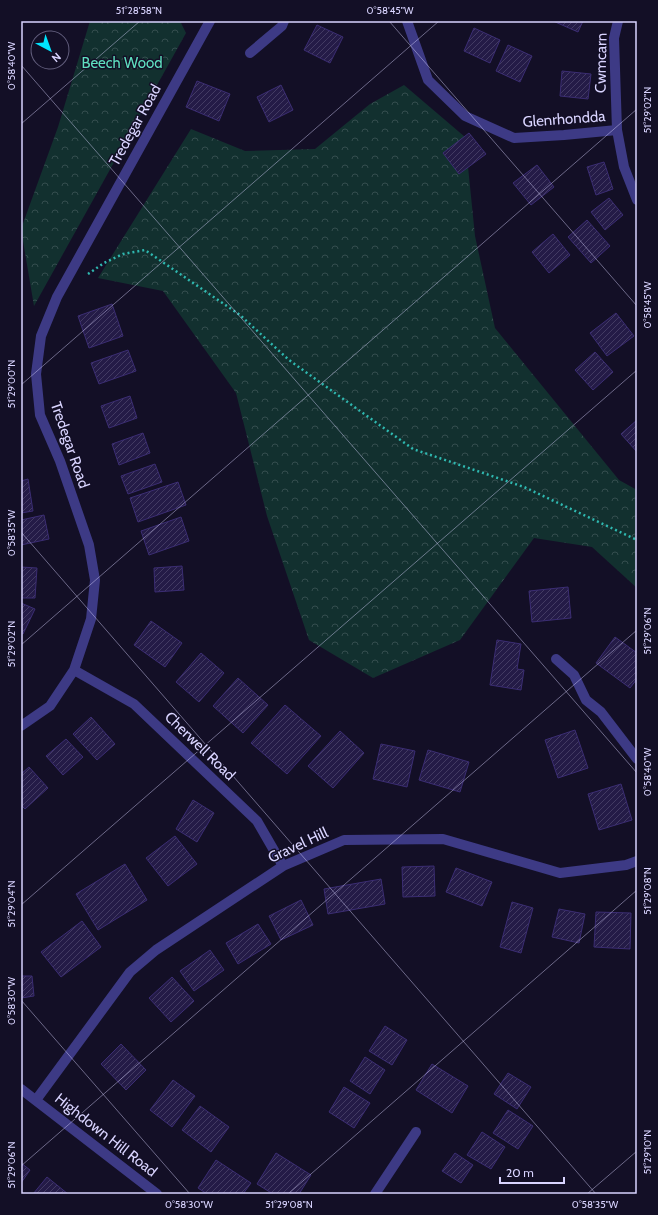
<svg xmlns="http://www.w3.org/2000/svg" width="658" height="1215" font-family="Cabin,sans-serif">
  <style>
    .forest { fill: url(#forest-crowns) }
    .building { fill: url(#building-hatch); stroke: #3b2d73 }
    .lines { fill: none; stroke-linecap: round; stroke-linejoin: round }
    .path { stroke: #2fb8b0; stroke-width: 2.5; stroke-dasharray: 2 3; stroke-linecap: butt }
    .minor { stroke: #3d3a85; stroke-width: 10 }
    .ticks { fill: none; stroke: #d9d4ff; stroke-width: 1; stroke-opacity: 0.45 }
    .labels { text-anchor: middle; stroke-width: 3; stroke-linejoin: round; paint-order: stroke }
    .park-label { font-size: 15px; fill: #5fe0c0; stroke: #130f26 }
    .street-label { font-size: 15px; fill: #d9d4ff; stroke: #130f26 }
    .neatline { fill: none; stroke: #d9d4ff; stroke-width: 1.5 }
    .ticks-label { font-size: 10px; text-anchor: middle; fill: #d9d4ff }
  </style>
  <defs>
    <pattern id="forest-crowns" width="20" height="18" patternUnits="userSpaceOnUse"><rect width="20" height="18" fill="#12302f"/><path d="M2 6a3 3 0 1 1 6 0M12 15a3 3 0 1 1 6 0" fill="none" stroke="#344d4e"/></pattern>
    <pattern id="building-hatch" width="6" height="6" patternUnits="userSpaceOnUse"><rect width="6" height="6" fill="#241b47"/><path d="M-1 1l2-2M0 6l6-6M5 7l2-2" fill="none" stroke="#433b63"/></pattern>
  </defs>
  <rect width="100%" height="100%" fill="#130f26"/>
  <!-- forest -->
  <path class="forest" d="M90,21H180L186,33L34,306L21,229L58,127Z
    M404,85L465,137L475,236L495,328L619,480L637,490V588L592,547L534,538L460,640L373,678L309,640L267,516L236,393L163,291L98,278L191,129L245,151L315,149L370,104Z"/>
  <!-- building -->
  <path class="building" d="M553,21H583L578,32Z
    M317,25L343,37L330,63L304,50Z
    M474,28L500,40L490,63L464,51Z
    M508,45L532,56L520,82L496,71Z
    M562,71L591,74L588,99L560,96Z
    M197,81L230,94L219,121L186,107Z
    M281,85L293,110L269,122L257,97Z
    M469,133L486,154L459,174L443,153Z
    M604,162L613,189L596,195L587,167Z
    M537,165L554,187L531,205L513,183Z
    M609,198L623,215L605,230L591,212Z
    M587,220L610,246L591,263L568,237Z
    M553,234L570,255L549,273L532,252Z
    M112,304L123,336L89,348L78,316Z
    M616,313L634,336L607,356L590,333Z
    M128,350L136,371L99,384L91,363Z
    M595,352L613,372L593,390L575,370Z
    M130,396L137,418L109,428L101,406Z
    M637,420V452L621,434Z
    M143,433L150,453L119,465L112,444Z
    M155,464L162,482L128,494L121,476Z
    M28,479L33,511L21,513V481Z
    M178,482L186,505L138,522L130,498Z
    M44,515L49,539L21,545V520Z
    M181,517L189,541L149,555L141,531Z
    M182,566L184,590L155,592L154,568Z
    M21,567L37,568L35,598H21Z
    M568,587L571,618L532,622L529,591Z
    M21,603L35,609L23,634L21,633Z
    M151,621L182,643L165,667L134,645Z
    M615,637L637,653V679L630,688L596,663Z
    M497,640L521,644L517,669L524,670L521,690L490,685Z
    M201,653L224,673L199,702L176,682Z
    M238,678L268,705L243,733L213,706Z
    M285,705L321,736L287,774L251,743Z
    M91,717L115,744L97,760L73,734Z
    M575,730L588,768L558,778L545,740Z
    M340,731L364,753L333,788L308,766Z
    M66,739L83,757L63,775L46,756Z
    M381,744L415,751L407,787L373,779Z
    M428,750L469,762L460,792L419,780Z
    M29,767L48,788L25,809L21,805V774Z
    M621,784L632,820L599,830L588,794Z
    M193,800L214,813L197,842L176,829Z
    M175,836L197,864L168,886L146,858Z
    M125,864L147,900L98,930L76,894Z
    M434,866L435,896L403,897L402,867Z
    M456,868L492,882L482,906L446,892Z
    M381,879L385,904L328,914L324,889Z
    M301,900L313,925L281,940L269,916Z
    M512,902L533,908L521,953L500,947Z
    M559,909L585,914L579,943L552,937Z
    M596,912L631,913L630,949L594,947Z
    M82,921L101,947L61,977L41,952Z
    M258,924L271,944L238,964L226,943Z
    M210,950L224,970L194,991L180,971Z
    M21,976H32L34,996L21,998Z
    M172,977L194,1001L171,1022L149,998Z
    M385,1026L407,1040L392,1065L369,1051Z
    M121,1044L146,1070L126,1090L101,1064Z
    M365,1057L385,1070L370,1094L350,1081Z
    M432,1064L468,1086L452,1113L416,1090Z
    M508,1073L531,1087L517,1109L494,1094Z
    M173,1080L195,1096L172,1127L150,1110Z
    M344,1087L370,1103L354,1128L329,1112Z
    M200,1106L229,1127L211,1152L182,1130Z
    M508,1110L533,1126L518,1149L493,1133Z
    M482,1132L505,1147L491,1169L467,1155Z
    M276,1153L311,1175L299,1194H273L257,1184Z
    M455,1153L473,1165L461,1183L442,1171Z
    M216,1160L251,1183L243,1194H207L198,1188Z
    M21,1163L30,1170L21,1183Z
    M47,1177L68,1194H33Z"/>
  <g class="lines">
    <!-- path -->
    <path class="path" d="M88,274L104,263L123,254L145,250L240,315L289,360L413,449L524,487L637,540"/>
    <!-- minor -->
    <path class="minor" d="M407,21L428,80L465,116L514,138L564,135L617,130
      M618,21L614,38L617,130L624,167L637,200
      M250,53L282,26L284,21
      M556,659L574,675L586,700L601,712L637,759
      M74,670L134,704L257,821L283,866
      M21,726L50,706L74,670L91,619L95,580L89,545L60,461L40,415L36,374L41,336L57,297L210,21
      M21,1089L157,1194
      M36,1100L130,972L156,950L283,866L344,840L443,839L560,873L626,865L637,861
      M375,1194L416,1132"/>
  </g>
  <!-- ticks -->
  <path class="ticks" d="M389,21L637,306M21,65L637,773M21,124L140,21M21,385L439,21M21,532L596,1194M21,645L637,109M21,905L637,370M21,1000L190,1194M21,1166L637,630M288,1194L637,890M587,1194L637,1151"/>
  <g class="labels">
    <!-- park labels -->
    <g class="park-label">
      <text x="122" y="68">Beech Wood</text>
    </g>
    <!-- street labels -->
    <g class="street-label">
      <text transform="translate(601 63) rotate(-89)" y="5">Cwmcarn</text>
      <text transform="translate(564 119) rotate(-4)" y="5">Glenrhondda</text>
      <text transform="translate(135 125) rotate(-61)" y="5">Tredegar Road</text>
      <text transform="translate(70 445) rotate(71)" y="5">Tredegar Road</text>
      <text transform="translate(200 746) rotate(44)" y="5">Cherwell Road</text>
      <text transform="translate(298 845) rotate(-25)" y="5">Gravel Hill</text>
      <text transform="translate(106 1135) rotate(38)" y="5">Highdown Hill Road</text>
    </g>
  </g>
  <!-- border -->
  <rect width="658" height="1215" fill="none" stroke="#130f26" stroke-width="44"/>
  <!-- north arrow -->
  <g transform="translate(50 50) rotate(139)"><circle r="19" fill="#130f26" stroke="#625e7d"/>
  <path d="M0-3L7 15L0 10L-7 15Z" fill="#00e5ff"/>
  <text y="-6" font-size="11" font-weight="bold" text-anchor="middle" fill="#d9d4ff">N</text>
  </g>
  <!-- scale -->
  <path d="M500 1177v6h64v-6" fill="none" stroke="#d9d4ff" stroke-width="2"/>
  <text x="506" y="1177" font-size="12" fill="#d9d4ff" stroke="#130f26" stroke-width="3" paint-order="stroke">20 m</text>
  <rect x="22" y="22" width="614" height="1171" class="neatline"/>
  <g class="ticks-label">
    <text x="139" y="14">51°28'58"N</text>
    <text x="390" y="14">0°58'45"W</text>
    <text transform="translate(11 66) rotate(-90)" y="4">0°58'40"W</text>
    <text transform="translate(647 110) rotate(-90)" y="4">51°29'02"N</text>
    <text transform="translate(647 305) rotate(-90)" y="4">0°58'45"W</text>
    <text transform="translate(11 384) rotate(-90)" y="4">51°29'00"N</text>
    <text transform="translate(11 533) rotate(-90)" y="4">0°58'35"W</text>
    <text transform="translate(647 631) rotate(-90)" y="4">51°29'06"N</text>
    <text transform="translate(11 644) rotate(-90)" y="4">51°29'02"N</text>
    <text transform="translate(647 772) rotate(-90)" y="4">0°58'40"W</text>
    <text transform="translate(647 891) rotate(-90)" y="4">51°29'08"N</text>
    <text transform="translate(11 904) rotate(-90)" y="4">51°29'04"N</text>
    <text transform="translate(11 1001) rotate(-90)" y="4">0°58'30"W</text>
    <text transform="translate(647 1152) rotate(-90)" y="4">51°29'10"N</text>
    <text transform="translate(11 1165) rotate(-90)" y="4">51°29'06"N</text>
    <text x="189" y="1208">0°58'30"W</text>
    <text x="289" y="1208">51°29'08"N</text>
    <text x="595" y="1208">0°58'35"W</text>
  </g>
</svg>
